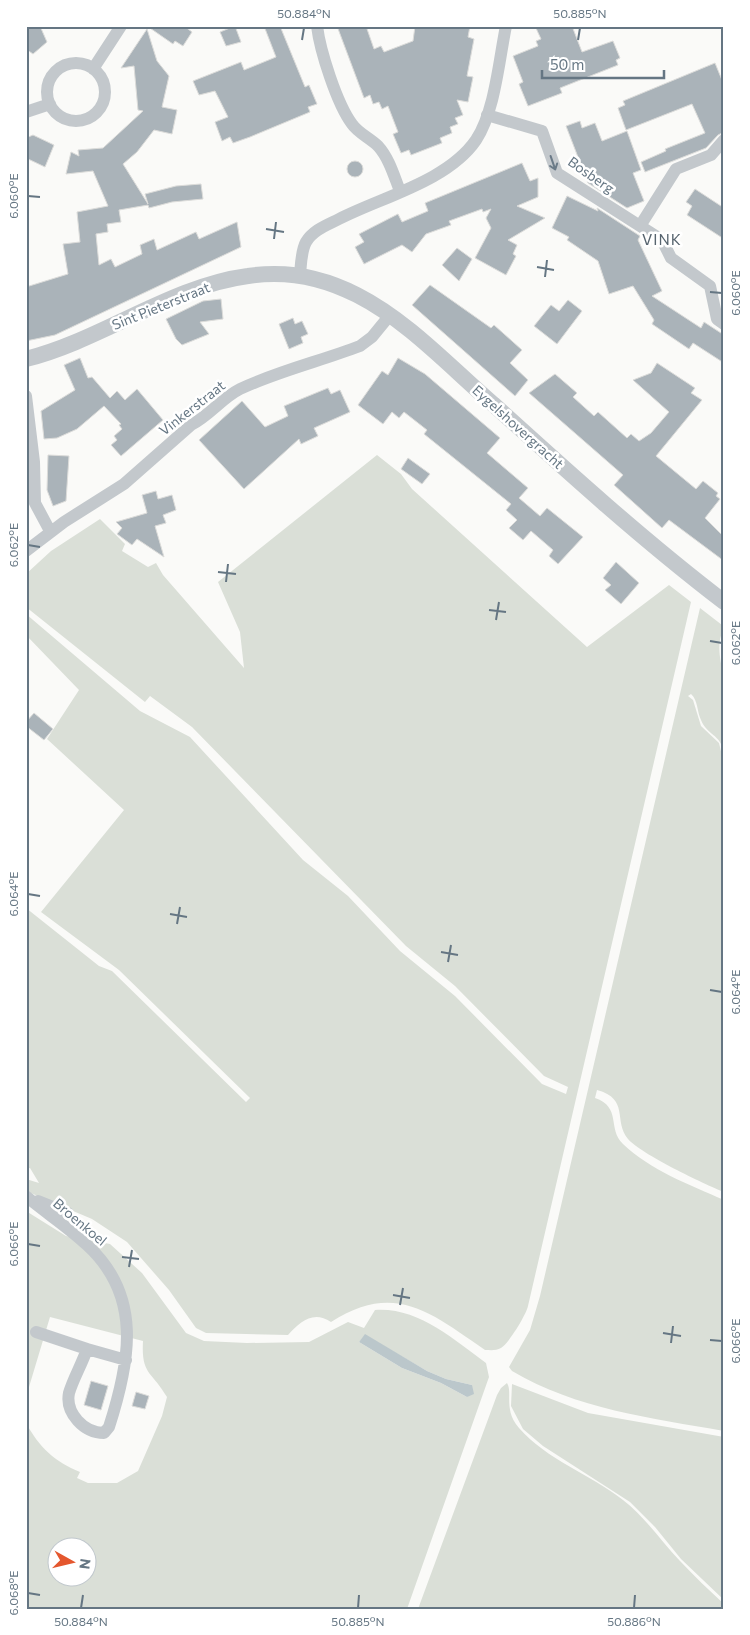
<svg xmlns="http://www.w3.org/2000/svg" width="750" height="1635" font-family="Commissioner,sans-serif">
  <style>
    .green { fill: #dadfd7; fill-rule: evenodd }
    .water { fill: #bbc7cb }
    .building { fill: #aab3b9; stroke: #dcdcda }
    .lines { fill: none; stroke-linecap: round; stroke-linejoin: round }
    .minor { stroke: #c3c8cc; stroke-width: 12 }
    .tertiary { stroke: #c3c8cc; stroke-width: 16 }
    .oneway { stroke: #6a7a87 }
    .ticks { fill: none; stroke: #657683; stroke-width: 2 }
    .labels { text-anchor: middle; stroke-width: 5; stroke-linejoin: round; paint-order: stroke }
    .street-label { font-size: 14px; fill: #657683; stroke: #fff }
    .neighbourhood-label { font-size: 15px; letter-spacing: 1px; fill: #57646e; stroke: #fff }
    .neatline { fill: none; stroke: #657683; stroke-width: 2 }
    .ticks-label { font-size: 12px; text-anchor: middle; fill: #657683 }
  </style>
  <rect width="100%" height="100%" fill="#fafaf8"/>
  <!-- green -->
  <path class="green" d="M377,455L401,474L412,489L587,647L669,585L691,602L528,1306C526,1315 509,1343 501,1348C496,1351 490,1350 485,1350C431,1313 395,1281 331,1322C313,1310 300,1322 288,1335L206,1333L196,1328L169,1290L127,1242L92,1219L26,1191V1179L39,1183L30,1168L26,1169V908L99,966L112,971L246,1102L250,1098L119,970L41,912L124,810L47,739L79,690L26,635V614L140,711L190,737L303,860L348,896L400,951L455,996L542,1084L566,1094L568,1087L544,1076L455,986L406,946L192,727L150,696L145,702L26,607V574L51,551L100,519L125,544L122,551L148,567L156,563L163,575L244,668L240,632L218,582Z
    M700,608L722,625C724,632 721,633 720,640C718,651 721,665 724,676V752C720,734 707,735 701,720C697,712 698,700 691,694L688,696L693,700L701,726L719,743L724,764V1192C704,1184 641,1154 628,1139C613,1121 630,1099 597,1090L595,1098C622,1107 607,1129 623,1144C650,1170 690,1185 724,1200V1431C651,1418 576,1409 512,1371L509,1367L530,1330L540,1296Z
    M26,1211L66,1236L110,1244L142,1273L186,1333L204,1341L247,1343L309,1342L348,1322L364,1328L375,1310C418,1307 453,1339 486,1363L489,1377L407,1609H26V1423C39,1447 55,1462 80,1472L77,1478L88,1483H117L138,1471L162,1416L167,1397C152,1371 141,1375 143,1341L50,1317L26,1397ZM365,1335L427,1371L446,1379L472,1385L467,1397L441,1383L402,1368L359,1342ZM58,1548H88V1578H58Z
    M507,1383C513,1392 503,1410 519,1428C547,1460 590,1474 623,1500C646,1518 661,1541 680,1561C694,1576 709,1590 724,1604V1609H418L497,1395L501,1388Z
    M512,1384L588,1413L724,1437V1600L681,1559L655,1527L630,1502L543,1446L523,1429L511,1406Z"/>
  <!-- water -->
  <path class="water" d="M365,1334L427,1371L446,1379L472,1385L474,1394L467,1397L441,1383L402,1368L359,1342Z"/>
  <!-- building -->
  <path class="building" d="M26,26H40L47,42L33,54L26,49Z
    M147,26H184L192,32L183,46L175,41L173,44Z
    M235,26L241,42L226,46L220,32Z
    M264,26H280L305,87L309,85L317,104L308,107L310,112L250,137L233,143L230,137L222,141L215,122L228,117L215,91L199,95L193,81L241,62L244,70L276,57Z
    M337,26H366L374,49L381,46L384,52L413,41L415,26H470L468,37L474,39L467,76L473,77L468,102L457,100L463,115L455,118L458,124L450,127L452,133L440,138L442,143L411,155L409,150L401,153L393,134L398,132L388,106L382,109L379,102L373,104L370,95L364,98Z
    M535,26H572L582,52L613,41L620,58L616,60L618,65L560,88L562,93L528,106L519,84L523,82L513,56L538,46L536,41L541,39Z
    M147,29L157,61L169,76L162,107L177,110L172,134L154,130L137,152L123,164L148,204L145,194L176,186L201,184L203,199L172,202L149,208L148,205L119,210L121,222L107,224L108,232L96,234L99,265L111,259L115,267L142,254L140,245L154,239L157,250L196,232L199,239L237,222L241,247L55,335L26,341V287L68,274L63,244L80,242L77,212L108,206L93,171L66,174L71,152L79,156L78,150L103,148L143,111L138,110L134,66L121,68Z
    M715,63L724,85V132L718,135L706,148L645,172L641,162L666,151L665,149L705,133L692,104L626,130L618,108L625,105L623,101Z
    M580,121L582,128L595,123L602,141L627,131L641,170L633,173L644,201L627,208L588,183L566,126Z
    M33,135L54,145L45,167L26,158V138Z
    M347 169a8 8 0 1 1 16 0a8 8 0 1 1-16 0Z
    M522,163L530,181L538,178V197L517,206L545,218L508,240L517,245L513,254L516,256L506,275L475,258L491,228L486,218L491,209L483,212L482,209L449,221L451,225L426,234L412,252L402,245L364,264L355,247L364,242L359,234L398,214L402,222L428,211L425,203Z
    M695,189L724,208V239L687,215L692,206L686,202Z
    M567,196L598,211L597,208L640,236L638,240L662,291L652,296L701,328L704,322L724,335V363L693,343L689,349L652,324L654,320L633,286L609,294L598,261L567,240L569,237L552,228Z
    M457,248L472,259L459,281L442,265Z
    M430,285L491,328L494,325L522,350L510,363L528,380L515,396L412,305Z
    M221,299L223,319L200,322L209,334L182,345L176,339L166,319L203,301Z
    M568,300L582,311L557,344L534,326L551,305L559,311Z
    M293,318L295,324L302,321L308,334L301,337L303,343L289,349L279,324Z
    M80,358L88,378L92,377L110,398L117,391L125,400L137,389L163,420L121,456L111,445L117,440L114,436L122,429L119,425L121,424L104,406L77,429L57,438L44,439L41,411L75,390L64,365Z
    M398,358L425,374L500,438L487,453L528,488L519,498L540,516L547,508L583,537L558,564L549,556L553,550L531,531L523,540L509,528L517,520L506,510L511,504L424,434L427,430L404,412L399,418L392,412L383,424L358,405L382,371L388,375Z
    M657,363L695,388L691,393L702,400L656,456L696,489L703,481L718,493L716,496L720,499L705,518L724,537V561L669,520L662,528L614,485L623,475L529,393L555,374L577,393L573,397L594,416L598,412L627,438L631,434L639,441L651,433L669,412L633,380L651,373Z
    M328,388L331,394L340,390L350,412L314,428L318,436L301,444L299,439L244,489L199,440L242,401L265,427L288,416L284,406Z
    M48,455L69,456L66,501L53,506L47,490Z
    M408,458L430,474L422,484L401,469Z
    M156,491L158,499L172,495L176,510L163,515L166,523L155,526L164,557L137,539L132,545L117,534L122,528L116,522L147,513L142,495Z
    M616,562L639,583L621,604L605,590L611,585L603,578Z
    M34,713L53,729L44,740L26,726V722Z
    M91,1381L108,1386L101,1410L84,1405Z
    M136,1392L149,1396L145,1409L132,1406Z"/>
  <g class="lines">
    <!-- minor -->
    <path class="minor" d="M317,26C320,51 337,104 352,124C358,133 370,138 378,146C389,158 394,176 400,191
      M47 92a29 29 0 1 1 58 0a29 29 0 1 1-58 0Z
      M93,69L121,26
      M26,112L50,104
      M487,115L542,131L557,173L662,240L671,258L710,286L717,319L724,324
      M640,226L676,169L711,155L724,140
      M300,275C301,265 301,251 306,242C313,230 327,225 339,219C382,197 448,181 476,140C495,111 499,60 506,26
      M26,396L34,462L35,503L50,531
      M26,551L64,522L124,484L191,425C209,416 222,398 240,389C278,371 321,361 360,346L372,337L390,315
      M27,1197C46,1213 68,1227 87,1245C143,1296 130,1362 109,1427L104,1433C84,1433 65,1413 69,1393C73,1379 82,1364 87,1349L126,1360
      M38,1201L68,1213
      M36,1332L87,1349"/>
    <!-- tertiary -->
    <path class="tertiary" d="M26,359C102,340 171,286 248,276C286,270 322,277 357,295C408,321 450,367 493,404C568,472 643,540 724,602"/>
  </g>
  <!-- one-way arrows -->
  <defs><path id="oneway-shaft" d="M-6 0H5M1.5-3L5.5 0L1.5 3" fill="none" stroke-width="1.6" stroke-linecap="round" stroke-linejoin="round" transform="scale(1.25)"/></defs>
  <use class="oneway" href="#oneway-shaft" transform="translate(553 163) rotate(71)"/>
  <!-- ticks -->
  <path class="ticks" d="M302,40L304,28M578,40L580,28M28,196L40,197M266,229L284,232M274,239L276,222M537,267L554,270M545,277L547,260M710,292L722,293M28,545L40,547M218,572L236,574M226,582L228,564M489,610L506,612M496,620L499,602M710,641L722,643M28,894L40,896M170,914L187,917M177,924L180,907M441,952L458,955M448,962L451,945M710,990L722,992M28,1244L40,1246M122,1257L139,1259M129,1267L132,1250M393,1295L410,1298M400,1305L403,1288M663,1333L681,1336M710,1340L722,1341M671,1343L673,1326M28,1593L40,1595M81,1608L83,1595M358,1608L359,1595M634,1608L635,1595"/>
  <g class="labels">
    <!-- street labels -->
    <g class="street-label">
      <text transform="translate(591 175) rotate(35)" y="5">Bosberg</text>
      <text transform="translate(161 306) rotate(-22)" y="5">Sint Pieterstraat</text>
      <text transform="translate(192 408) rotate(-38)" y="5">Vinkerstraat</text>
      <text transform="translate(518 427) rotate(42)" y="5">Eygelshovergracht</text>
      <text transform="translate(80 1222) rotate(40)" y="5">Broenkoel</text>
    </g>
    <!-- neighbourhood labels -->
    <g class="neighbourhood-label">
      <text x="662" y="245">VINK</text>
    </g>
  </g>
  <!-- border -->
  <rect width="750" height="1635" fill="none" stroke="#ffffff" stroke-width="55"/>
  <!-- north arrow -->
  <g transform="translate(72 1562) rotate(98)"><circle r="24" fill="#ffffff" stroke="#c1c8cd"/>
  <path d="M0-4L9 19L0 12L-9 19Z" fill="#e4572e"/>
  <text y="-8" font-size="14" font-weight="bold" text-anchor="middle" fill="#657683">N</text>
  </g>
  <!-- scale -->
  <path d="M542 70v8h122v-8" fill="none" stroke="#657683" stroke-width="2.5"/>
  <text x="550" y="70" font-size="15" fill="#657683" stroke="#ffffff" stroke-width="4" paint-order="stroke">50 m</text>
  <rect x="28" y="28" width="694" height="1580" class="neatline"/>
  <g class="ticks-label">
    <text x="304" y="18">50.884°N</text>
    <text x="580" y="18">50.885°N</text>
    <text transform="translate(14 196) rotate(-90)" y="4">6.060°E</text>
    <text transform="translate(736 293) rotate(-90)" y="4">6.060°E</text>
    <text transform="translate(14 545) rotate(-90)" y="4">6.062°E</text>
    <text transform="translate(736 643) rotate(-90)" y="4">6.062°E</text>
    <text transform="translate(14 894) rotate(-90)" y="4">6.064°E</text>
    <text transform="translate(736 992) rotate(-90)" y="4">6.064°E</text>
    <text transform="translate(14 1244) rotate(-90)" y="4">6.066°E</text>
    <text transform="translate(736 1341) rotate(-90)" y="4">6.066°E</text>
    <text transform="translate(14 1593) rotate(-90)" y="4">6.068°E</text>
    <text x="81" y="1626">50.884°N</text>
    <text x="358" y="1626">50.885°N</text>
    <text x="634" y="1626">50.886°N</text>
  </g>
</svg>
